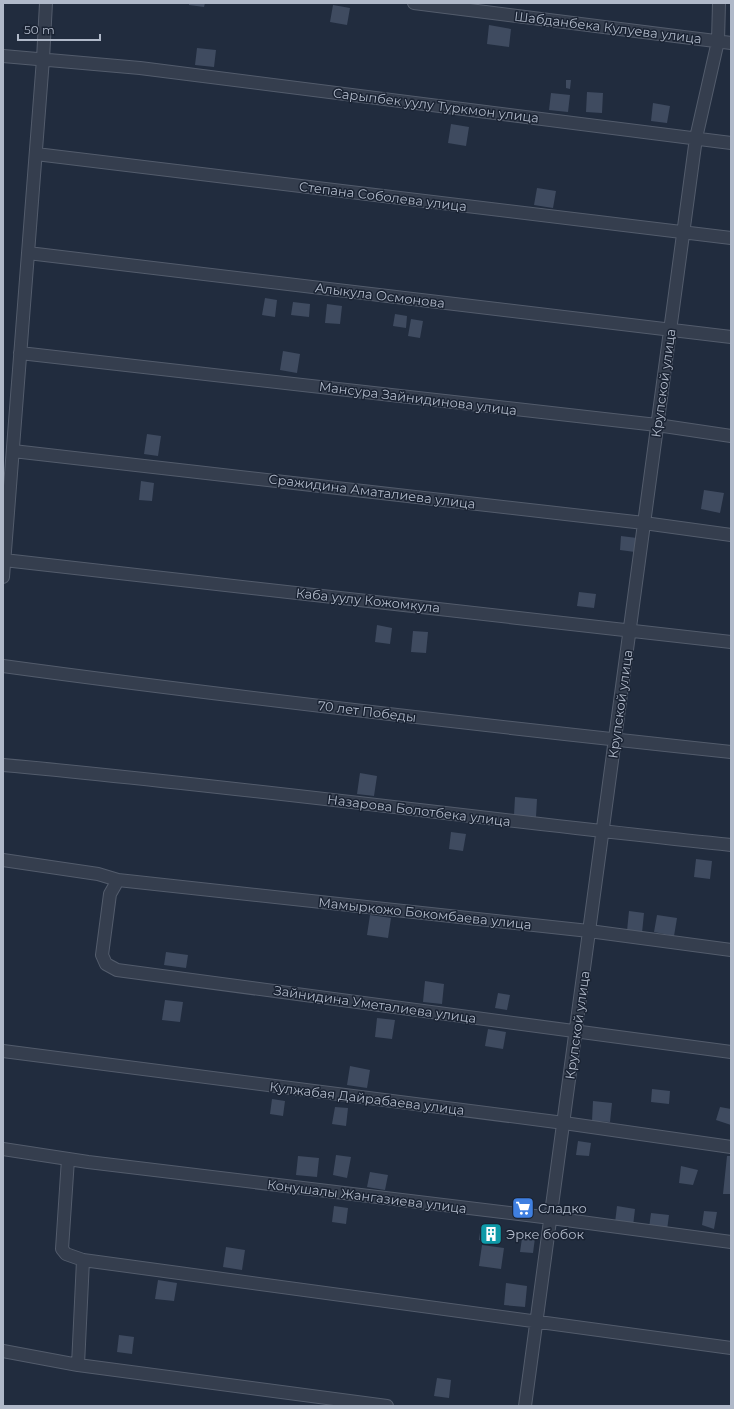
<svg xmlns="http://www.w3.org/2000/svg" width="734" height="1409" font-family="Montserrat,sans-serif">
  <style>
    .building { fill: #3f4b60 }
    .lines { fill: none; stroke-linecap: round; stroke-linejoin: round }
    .minor-casing { stroke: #535c6c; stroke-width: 14 }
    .minor { stroke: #353e4e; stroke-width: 12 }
    .labels { text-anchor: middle; stroke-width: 3; stroke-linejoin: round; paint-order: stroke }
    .street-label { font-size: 13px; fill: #b0b9c9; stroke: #1a2333 }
    .poi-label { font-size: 13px; fill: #b0b9c9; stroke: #1a2333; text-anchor: start }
  </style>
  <rect width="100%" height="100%" fill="#212c3e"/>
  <!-- building -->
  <path class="building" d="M189,3H205L204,7L189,5Z
    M333,5L350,8L347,25L330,22Z
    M489,25L511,29L509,47L487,44Z
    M197,48L216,50L214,67L195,65Z
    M566,80H571L570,89L566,88Z
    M587,92L603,93L602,113L586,112Z
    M551,93L570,95L568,112L549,110Z
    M653,103L670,106L667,123L651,121Z
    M451,124L469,127L466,146L448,143Z
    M537,188L556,191L553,208L534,205Z
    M265,298L277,300L275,317L262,315Z
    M293,302L310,304L309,317L291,315Z
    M327,304L342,306L340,324L325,323Z
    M395,314L407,316L406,328L393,326Z
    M411,319L423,321L420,338L408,336Z
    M283,351L300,354L297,373L280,370Z
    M147,434L161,436L158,456L144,454Z
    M141,481L154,483L152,501L139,500Z
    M704,490L724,493L720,513L701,509Z
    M621,536L637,538L635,552L620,550Z
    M579,592L596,594L594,608L577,606Z
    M377,625L392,628L390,644L375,642Z
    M413,631L428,632L426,653L411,652Z
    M360,773L377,776L374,796L357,794Z
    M515,797L537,799L536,817L514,815Z
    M451,832L466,834L463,851L449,849Z
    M696,859L712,861L710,879L694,877Z
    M629,911L644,913L642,933L627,931Z
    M370,915L391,918L388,938L367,935Z
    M657,915L677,918L674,936L654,932Z
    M166,952L188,955L186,968L164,965Z
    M425,981L444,984L442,1004L423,1002Z
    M498,993L510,995L507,1010L495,1008Z
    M165,1000L183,1002L180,1022L162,1020Z
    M377,1018L395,1020L392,1039L375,1037Z
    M488,1029L506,1032L503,1049L485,1046Z
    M350,1066L370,1070L367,1088L347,1085Z
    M652,1089L670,1091L669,1104L651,1102Z
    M272,1099L285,1101L283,1116L270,1114Z
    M593,1101L612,1103L610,1122L592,1121Z
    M335,1107L348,1108L346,1126L332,1124Z
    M720,1107L731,1109V1125L716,1120Z
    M578,1141L591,1143L589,1156L576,1155Z
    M336,1155L351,1157L347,1178L333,1175Z
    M298,1156L319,1158L317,1177L296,1175Z
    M727,1156H731V1194H723Z
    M681,1166L698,1170L693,1185L679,1183Z
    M370,1172L388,1175L385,1190L367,1187Z
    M517,1200L531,1204L529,1215L515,1211Z
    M334,1206L348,1208L346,1224L332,1222Z
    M617,1206L635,1209L633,1226L615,1223Z
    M704,1211L717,1212L714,1229L702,1225Z
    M651,1213L669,1215L667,1230L649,1228Z
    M481,1225L502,1229L500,1243L479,1240Z
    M522,1238H535L533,1253L520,1252Z
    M482,1245L504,1248L501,1269L479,1266Z
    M226,1247L245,1250L242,1270L223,1267Z
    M158,1280L177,1283L174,1301L155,1299Z
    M506,1283L527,1286L525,1307L504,1305Z
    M119,1335L134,1337L132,1354L117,1352Z
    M437,1378L451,1380L449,1398L434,1396Z"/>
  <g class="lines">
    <!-- minor casing -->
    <g class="minor-casing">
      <path id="minor" d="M414,3L731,43
        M3,56L140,68L731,143
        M36,154L731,238
        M28,253L731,337
        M20,353L657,425L731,436
        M13,451L644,523L731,535
        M4,560L731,642
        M3,577L43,59L46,3
        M3,666C245,699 488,726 731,752
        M3,765C246,787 488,820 731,845
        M3,860L98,874L118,880L589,931L731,950
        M118,880L110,894L102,955L106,964L117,970L731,1052
        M3,1051L564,1123L731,1147
        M3,1149L88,1162L551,1218L731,1242
        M68,1159L62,1249L66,1254L83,1260L731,1348
        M3,1351L78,1365L387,1406
        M78,1365L83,1260
        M525,1406L696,138L718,41L719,3"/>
    </g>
    <!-- minor -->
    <use href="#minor" class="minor"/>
  </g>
  <!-- icons -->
  <defs>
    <g id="supermarket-square" transform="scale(1.15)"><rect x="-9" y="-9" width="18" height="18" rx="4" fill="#3f7fe0" stroke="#1a2333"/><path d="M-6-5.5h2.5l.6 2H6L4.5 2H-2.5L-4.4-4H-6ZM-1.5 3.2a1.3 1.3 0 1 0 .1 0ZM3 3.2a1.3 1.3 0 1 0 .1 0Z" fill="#fff"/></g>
    <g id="building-square" transform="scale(1.15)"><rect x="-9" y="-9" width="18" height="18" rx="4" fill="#0f9aa8" stroke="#1a2333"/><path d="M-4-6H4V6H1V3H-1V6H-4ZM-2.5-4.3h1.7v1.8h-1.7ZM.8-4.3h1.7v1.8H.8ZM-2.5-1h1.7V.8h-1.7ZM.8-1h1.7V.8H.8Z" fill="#fff"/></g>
  </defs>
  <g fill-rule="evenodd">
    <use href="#supermarket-square" x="523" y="1208"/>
    <use href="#building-square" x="491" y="1234"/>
  </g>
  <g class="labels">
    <!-- street labels -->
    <g class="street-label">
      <text transform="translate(608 27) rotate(7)" y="5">Шабданбека Кулуева улица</text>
      <text transform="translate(436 105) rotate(7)" y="5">Сарыпбек уулу Туркмон улица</text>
      <text transform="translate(383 196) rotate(7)" y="5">Степана Соболева улица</text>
      <text transform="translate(380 295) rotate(7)" y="5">Алыкула Осмонова</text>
      <text transform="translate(663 383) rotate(-82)" y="5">Крупской улица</text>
      <text transform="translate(418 398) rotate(7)" y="5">Мансура Зайнидинова улица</text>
      <text transform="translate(372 491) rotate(7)" y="5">Сражидина Аматалиева улица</text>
      <text transform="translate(368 600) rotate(6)" y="5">Каба уулу Кожомкула</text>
      <text transform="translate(620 704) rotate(-82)" y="5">Крупской улица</text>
      <text transform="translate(367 711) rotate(7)" y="5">70 лет Победы</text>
      <text transform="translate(419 810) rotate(7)" y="5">Назарова Болотбека улица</text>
      <text transform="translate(425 913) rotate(6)" y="5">Мамыркожо Бокомбаева улица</text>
      <text transform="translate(375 1004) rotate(8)" y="5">Зайнидина Уметалиева улица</text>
      <text transform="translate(577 1025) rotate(-82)" y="5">Крупской улица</text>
      <text transform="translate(367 1098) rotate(7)" y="5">Кулжабая Дайрабаева улица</text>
      <text transform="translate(367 1196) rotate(7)" y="5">Конушалы Жангазиева улица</text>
    </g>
    <!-- poi labels -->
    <g class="poi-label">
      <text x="538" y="1213">Сладко</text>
      <text x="506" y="1239">Эрке бобок</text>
    </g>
  </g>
  <!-- border -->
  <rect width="734" height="1409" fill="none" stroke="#b0b9c9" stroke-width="8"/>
  <!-- scale -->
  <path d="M18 34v6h82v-6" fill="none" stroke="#b0b9c9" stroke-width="2"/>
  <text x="24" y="34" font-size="12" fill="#b0b9c9" stroke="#1a2333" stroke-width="3" paint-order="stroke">50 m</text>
</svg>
